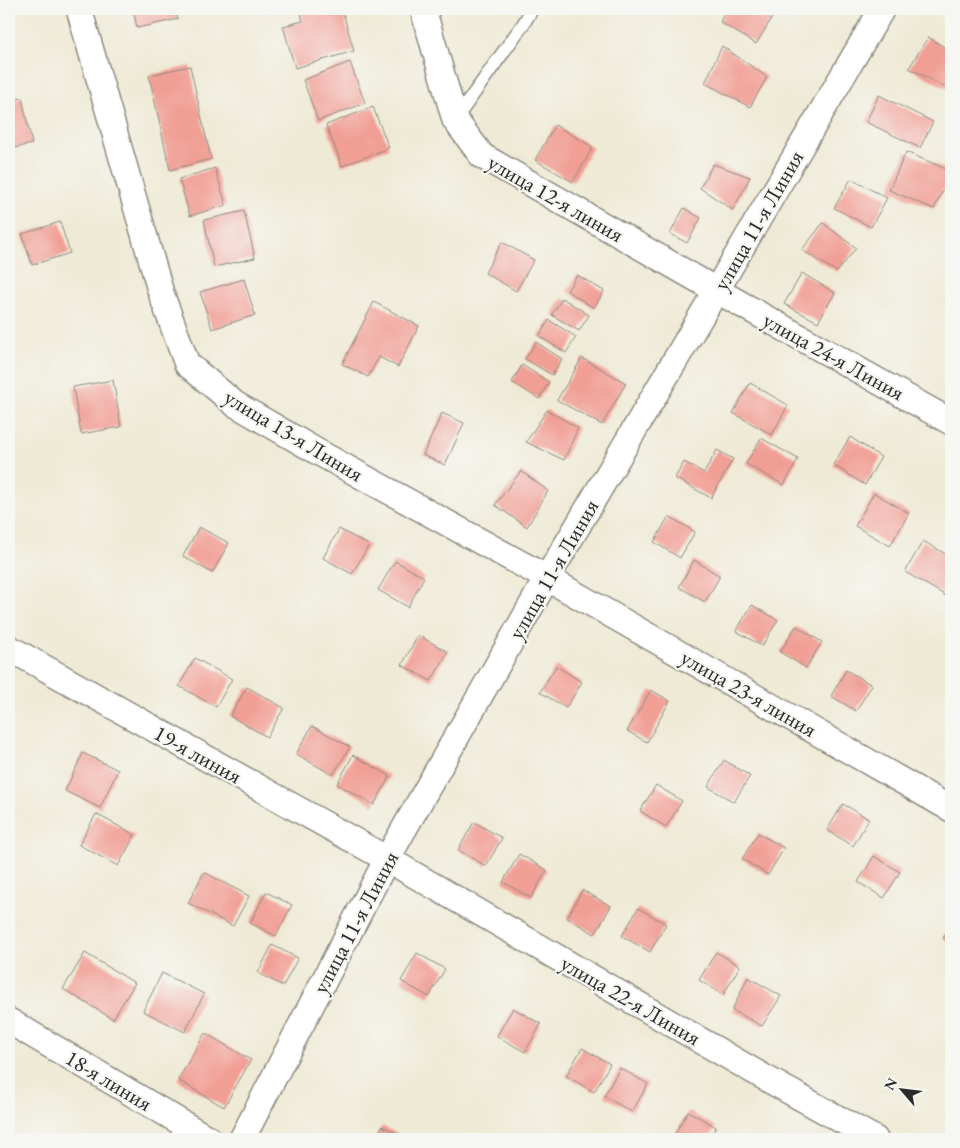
<svg xmlns="http://www.w3.org/2000/svg" width="960" height="1148" font-family="'EB Garamond',serif">
  <style>
    .building { fill: #f19e94 }
    .lines { fill: none; stroke-linecap: round; stroke-linejoin: round }
    .lane-casing { stroke: #8d8a80; stroke-width: 15 }
    .street-casing { stroke: #8d8a80; stroke-width: 28 }
    .lane { stroke: #fff; stroke-width: 12 }
    .street { stroke: #fff; stroke-width: 25 }
    .labels { text-anchor: middle; stroke-width: 4.5; stroke-linejoin: round; paint-order: stroke }
    .street-label { font-size: 22px; fill: #2b2b2b; stroke: #f6f6f2 }
  </style>
  <rect width="100%" height="100%" fill="#f6f6f2"/>
  <filter id="ink" filterUnits="userSpaceOnUse"><feTurbulence type="fractalNoise" baseFrequency=".02" numOctaves="2"/><feDisplacementMap in="SourceGraphic" scale="10" xChannelSelector="R" yChannelSelector="G"/><feConvolveMatrix kernelMatrix="1 2 1 2 8 2 1 2 1" color-interpolation-filters="sRGB"/></filter>
  <filter id="wash" filterUnits="userSpaceOnUse"><feTurbulence type="fractalNoise" baseFrequency=".0096" numOctaves="4" result="noise"/><feDisplacementMap in="SourceGraphic" scale="20" xChannelSelector="R" yChannelSelector="G"/><feGaussianBlur stdDeviation="1.12" result="paint"/><feColorMatrix in="noise" values="0 0 0 0 0 0 0 0 0 0 0 0 0 0 0 0 0 1.4 0 .05"/><feComposite in="paint" operator="in"/></filter>
  <g filter="url(#wash)">
    <rect width="100%" height="100%" fill="#efead5"/>
    <g id="blocks">
      <!-- building -->
      <path class="building" d="M133,9H175L178,19L137,28Z
        M304,9H342L354,51L295,68L283,26L303,21L300,10Z
        M726,9H776L777,10L756,44L720,22Z
        M804,9H819L815,15Z
        M928,37L951,51V87L950,90L909,68Z
        M722,46L767,77L750,107L705,83Z
        M350,62L365,103L318,121L303,80Z
        M190,66L211,159L170,170L149,75Z
        M879,95L933,122L920,148L866,122Z
        M22,98L32,144L9,149V101Z
        M373,107L389,148L342,166L326,125Z
        M555,125L593,147L573,182L535,160Z
        M906,152L951,171V174L934,209L889,190Z
        M713,164L750,177L733,210L700,188Z
        M215,168L226,205L190,216L179,179Z
        M851,179L887,198L871,227L834,208Z
        M684,208L701,218L687,243L670,234Z
        M244,211L255,258L214,267L204,220Z
        M60,222L70,253L32,265L22,234Z
        M823,223L856,248L837,272L802,250Z
        M502,242L534,260L516,291L485,273Z
        M802,273L835,293L818,322L784,304Z
        M577,275L604,291L594,308L567,291Z
        M244,279L255,315L212,329L200,292Z
        M562,298L589,315L579,331L552,315Z
        M374,302L419,326L398,367L379,357L368,377L342,364Z
        M549,320L576,337L566,353L539,336Z
        M536,342L562,359L552,375L525,359Z
        M582,358L626,383L602,425L557,400Z
        M522,365L549,382L539,399L512,382Z
        M113,380L121,427L81,434L73,387Z
        M750,383L788,405L772,435L733,413Z
        M547,410L578,428L564,460L526,442Z
        M442,413L464,423L445,465L423,455Z
        M850,437L881,457L865,485L833,465Z
        M761,438L798,459L784,485L746,464Z
        M717,450L733,459L711,498L675,478L684,462L704,473Z
        M521,471L548,491L527,527L495,505Z
        M874,493L909,513L890,546L855,526Z
        M669,516L695,532L680,558L654,542Z
        M199,527L229,543L212,573L183,556Z
        M339,529L369,545L352,574L323,558Z
        M923,541L951,557V592L948,597L905,572Z
        M694,560L720,576L705,602L679,587Z
        M395,561L424,577L408,607L378,590Z
        M752,605L778,620L762,646L736,631Z
        M796,626L822,642L806,668L780,652Z
        M418,635L448,652L431,681L402,665Z
        M195,658L232,679L216,707L179,686Z
        M556,666L582,682L566,708L540,692Z
        M846,670L872,685L856,711L831,696Z
        M247,687L284,708L267,737L230,716Z
        M651,690L670,701L647,742L627,731Z
        M312,726L350,747L333,775L296,754Z
        M83,753L118,770L100,808L65,791Z
        M353,755L390,776L374,805L337,784Z
        M724,760L750,776L734,802L708,787Z
        M656,785L682,801L666,827L640,811Z
        M843,804L869,819L853,846L827,830Z
        M96,814L135,835L118,866L79,845Z
        M474,822L502,838L486,866L458,850Z
        M758,833L784,848L768,875L742,859Z
        M519,854L547,870L531,898L503,882Z
        M874,856L900,872L884,898L858,882Z
        M204,872L249,896L233,926L188,903Z
        M582,890L611,906L595,934L567,918Z
        M266,892L292,905L276,936L250,923Z
        M638,908L666,924L650,952L622,936Z
        M951,925V943L943,938Z
        M272,945L298,958L283,986L258,973Z
        M716,952L740,966L723,995L699,980Z
        M85,953L135,983L113,1019L63,989Z
        M417,953L445,969L429,997L401,981Z
        M162,973L204,994L185,1032L143,1011Z
        M748,977L781,996L762,1026L732,1010Z
        M513,1008L541,1024L525,1052L497,1036Z
        M205,1033L251,1060L224,1107L178,1080Z
        M582,1048L610,1064L594,1092L566,1076Z
        M620,1068L648,1084L632,1112L604,1096Z
        M688,1111L716,1127L709,1139H672Z
        M382,1126L409,1139H375Z"/>
    </g>
  </g>
  <g filter="url(#ink)">
    <use href="#blocks" fill-opacity="0" stroke="#8d8a80" stroke-width="1"/>
    <g class="lines">
      <!-- lane casing -->
      <g class="lane-casing">
        <path id="lane" d="M455,120L524,23L532,9"/>
      </g>
      <!-- street casing -->
      <g class="street-casing">
        <path id="street" d="M79,9L161,293L187,364L235,404L316,451L547,578L951,809
          M423,9L455,120L482,156L716,290L951,422
          M9,648L387,859L762,1076L875,1139
          M9,1021L209,1139
          M242,1139L387,859L547,578L882,9"/>
      </g>
      <!-- lane -->
      <use href="#lane" class="lane"/>
      <!-- street -->
      <use href="#street" class="street"/>
    </g>
  </g>
  <g class="labels">
    <!-- street labels -->
    <g class="street-label">
      <text transform="translate(556 198) rotate(30)" y="8">улица 12-я линия</text>
      <text transform="translate(758 220) rotate(-60)" y="8">улица 11-я Линия</text>
      <text transform="translate(834 356) rotate(29)" y="8">улица 24-я Линия</text>
      <text transform="translate(294 435) rotate(31)" y="8">улица 13-я Линия</text>
      <text transform="translate(553 569) rotate(-60)" y="8">улица 11-я Линия</text>
      <text transform="translate(749 693) rotate(30)" y="8">улица 23-я линия</text>
      <text transform="translate(198 754) rotate(29)" y="8">19-я линия</text>
      <text transform="translate(355 922) rotate(-62)" y="8">улица 11-я Линия</text>
      <text transform="translate(631 1000) rotate(30)" y="8">улица 22-я Линия</text>
      <text transform="translate(109 1080) rotate(31)" y="8">18-я линия</text>
    </g>
  </g>
  <!-- margin -->
  <rect width="960" height="1148" fill="none" stroke="#f6f6f2" stroke-width="30"/>
  <!-- north arrow -->
  <g transform="translate(902 1090) rotate(298)" stroke="#f6f6f2" stroke-width="4" paint-order="stroke">
  <path d="M0-4L9 19L0 12L-9 19Z" fill="#2b2b2b"/>
  <text y="-8" font-size="14" font-weight="bold" text-anchor="middle" fill="#2b2b2b">N</text>
  </g>
</svg>
